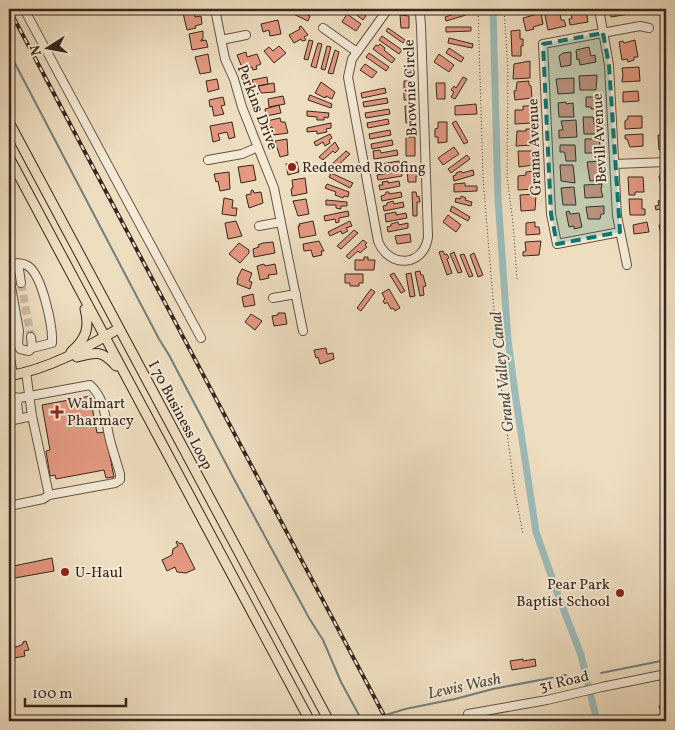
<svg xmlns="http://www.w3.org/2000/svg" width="675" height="730" font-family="Vollkorn,serif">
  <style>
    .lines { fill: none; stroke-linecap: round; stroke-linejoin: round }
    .stream { stroke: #737f7b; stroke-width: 2 }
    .canal { stroke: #9bbbb9; stroke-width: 7 }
    .building { fill: #e49981; stroke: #36261e }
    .minor-tunnel { stroke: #c9b9a0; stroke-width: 8; stroke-dasharray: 8 4; stroke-linecap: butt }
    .minor-casing { stroke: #645446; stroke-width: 10 }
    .major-casing { stroke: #36261e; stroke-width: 11 }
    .path { stroke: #36261e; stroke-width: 1; stroke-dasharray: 1 2.5; stroke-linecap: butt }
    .minor { stroke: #f4ead6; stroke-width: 8 }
    .major { stroke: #eedec0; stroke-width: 9 }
    .rail-casing { stroke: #36261e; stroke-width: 4 }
    .rail { stroke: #f4ead6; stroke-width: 2; stroke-dasharray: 5.5; stroke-linecap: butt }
    .marked { fill: #0f766e; fill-opacity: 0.2; stroke: #0f766e; stroke-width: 4; stroke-dasharray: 10 6; stroke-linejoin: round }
    .poi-dot { fill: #8f2418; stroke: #f4ead6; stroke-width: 2 }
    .labels { text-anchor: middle; stroke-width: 4; stroke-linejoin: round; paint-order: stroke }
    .street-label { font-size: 15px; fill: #36261e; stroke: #f4ead6 }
    .poi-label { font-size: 15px; fill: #36261e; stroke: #f4ead6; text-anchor: start }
    .water-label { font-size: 16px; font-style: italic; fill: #4f4b45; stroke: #f4ead6 }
  </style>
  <rect width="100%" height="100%" fill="#eedec0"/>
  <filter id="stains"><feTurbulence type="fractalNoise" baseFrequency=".004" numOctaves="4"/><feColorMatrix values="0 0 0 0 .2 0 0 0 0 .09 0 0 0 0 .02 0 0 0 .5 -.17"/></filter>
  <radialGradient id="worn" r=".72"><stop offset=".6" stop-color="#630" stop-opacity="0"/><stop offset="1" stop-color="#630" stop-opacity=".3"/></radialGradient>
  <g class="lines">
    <!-- stream -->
    <path class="stream" d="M9,52L159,339L169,355L234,479L309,618L323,640L341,682L360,717
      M601,673L666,660
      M367,721L405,709L455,699L493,689L566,675"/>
    <!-- canal -->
    <path class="canal" d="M493,9L498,199L508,340L515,393L536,532L558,595L581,655L597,721"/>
  </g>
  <!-- building -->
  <path class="building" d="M286,9H294L310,16L308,21L285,10Z
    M349,9H357L366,16L363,20Z
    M576,9H586L588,22L570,25L569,19L572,18L570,10Z
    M610,9H628L629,14L611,17Z
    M458,10V13L464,11L466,15L446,21L445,17L454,14L453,11Z
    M194,11L195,17L201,16L202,24L195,26L196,28L187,30L183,13Z
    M560,12L561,20H564L566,26L548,30L545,15Z
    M541,13L543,24L533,27L534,29L526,31L523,18Z
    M347,14L361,24L356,31L342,22Z
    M400,15L409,16V28H401Z
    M278,20L281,34L270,36L269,30L263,32L261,24Z
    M301,26L308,35L304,37L306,40L302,41L301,39L294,43L289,35L300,29L299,27Z
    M446,27H471V31L446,32Z
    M388,28L405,40L403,43L386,31Z
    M520,30V39H523V46H521V56H512L511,31Z
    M203,31V39L201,40V41L206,40L208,47L192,50L189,34Z
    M382,36L402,50L399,54L379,40Z
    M449,38L473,44L472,48L448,43Z
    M309,40L313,41L308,60L304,59Z
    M635,40L638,57H634V60L628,62L627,59L622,60L619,42L623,41L624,43Z
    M318,43L322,44L316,68L311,66Z
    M380,44L385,48L384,50L395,59L392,63L373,49L376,45L378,46Z
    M279,46L286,53L274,63L264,51L269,47L273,51Z
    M327,46L331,47L325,70L321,69Z
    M589,47L591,56L595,55L596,62L580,65L579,59L577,60L576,50Z
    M449,48L464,58L461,62L446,53Z
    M335,50L339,52L333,74L328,73Z
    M246,52L247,57L257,54L261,64L256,66L257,69L253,70L252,67L243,70L237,55Z
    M571,52V65L561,67L559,56L563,53Z
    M369,53L389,67L386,71L366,57Z
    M208,54L211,72L200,74L195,57Z
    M439,54L454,65L449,72L434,62Z
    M407,57H411L412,73H407Z
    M530,61V78L513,79L514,64Z
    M365,64L377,72L372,78L360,70Z
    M639,67L640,81L622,82L623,74L622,68Z
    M597,75L596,90H580L579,76Z
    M267,77L268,84L254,87L252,80Z
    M463,77L467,79L455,99L451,97L454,92L451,90L454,86L456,88Z
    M574,78V93L558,94L556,79Z
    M217,79L219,89L208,92L206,81Z
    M404,81H412V84H414L413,100H404Z
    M529,81V85L531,86L532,98L515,100L514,91H516L517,82Z
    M321,82L335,92L332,99L326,96L325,98L315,93Z
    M274,83L275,92L261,93L258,86Z
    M436,83H445V99H437Z
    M385,88L386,93L362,98L361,93Z
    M638,91L639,101L623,102V92Z
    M310,95L332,104L331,108L308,100Z
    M283,96L285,104L269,107L268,99Z
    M223,97L225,105L221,106L224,114L214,116L212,106L210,107L209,100Z
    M586,97H597L599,109H591V107H586Z
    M387,98L388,103L364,107L363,102Z
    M566,102V104L573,103L574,117H559L558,103Z
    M476,104L477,114L455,115V106Z
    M279,105L281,113L266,116L265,109Z
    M405,106H413L414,123H406Z
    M523,106H531L532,123L515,124V110H523Z
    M389,109L390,114L366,118L365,113Z
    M307,111L329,113L328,118L324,117V120H317V117L307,116Z
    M628,116H642V128L625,129V121L628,119Z
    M583,117H593L595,127L599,126L600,134H584Z
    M280,118L281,122H285L288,133L274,135L272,127L268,128L267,121Z
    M388,119L389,124L368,128L367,123Z
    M576,120L577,137L559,138V130H563L561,121Z
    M456,121L468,142L464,144L452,123Z
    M232,122L235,137L229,139L227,132L218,134L220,140L213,142L210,126Z
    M438,122H447V142L438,143V137H435V129L438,128Z
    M331,123V128L326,129L327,132L317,134V131L307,132V128Z
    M526,129H533V145L516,146L517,131H526Z
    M390,130L391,135L370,139L369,134Z
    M330,134L332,138L329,140L330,143L325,146L323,142L316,146L314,142Z
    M643,134V146L630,147L627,139H625V135Z
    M658,135H666L665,150H659Z
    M406,137H415V156H406Z
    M287,139L288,155L280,157L275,141Z
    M585,139H599L601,153H585Z
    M392,140L393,145L372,149L371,144Z
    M335,142L339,149L335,153L333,151L323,160L319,157Z
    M560,145H575L576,161H566L565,154L564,152H560Z
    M454,147L459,154L443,165L438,158Z
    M380,150L381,153L397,150L398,155L374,159L373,151Z
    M346,151L350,154L334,169L331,165Z
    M518,151H534L533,165L519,167Z
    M467,155L470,159L451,173L448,169Z
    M399,161L400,165L376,170L375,165Z
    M600,161L602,180L590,181L587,162Z
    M297,162L299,172L288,175L286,164Z
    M253,165L256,180L241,183L238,167Z
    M560,165H573L575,183L561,181Z
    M416,166V170H419V176H416V182H408L407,167Z
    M473,170L474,175L454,181L453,176L456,175V173L461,171L462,173Z
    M401,171L402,176L378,180L377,175Z
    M535,171V189L518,190V176L526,175V172Z
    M229,172L230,189L220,191L218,181L216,182L214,174Z
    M331,173L353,183L350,188L329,177Z
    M666,175V194H663L659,176Z
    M628,177H643L644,192H635V195H629Z
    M305,178L307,193L292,196L291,189L293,188L292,180Z
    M388,181V183L399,181L400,186L380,190L379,185H383L382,182Z
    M465,183V186H477V191L454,192V184Z
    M327,184L349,192L348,197L344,196L343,198L335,195L336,192L325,188Z
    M602,184L601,190L603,197L585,198L584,185Z
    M574,187L576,205H563L561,188Z
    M253,190L254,193L261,192L263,203L249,208L246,195L251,194V191Z
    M386,192H389V194L401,192L402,197L382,201L381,196L385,195Z
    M412,192H416L417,197L419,196L420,202H417V216H413Z
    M536,194L535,210L521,211L520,195Z
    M461,196L466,198L465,200L472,202L471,206L455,202L456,198L460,199Z
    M224,198L233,200L232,208H237L236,216L222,214Z
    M306,199L309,214L298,216L293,201Z
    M629,199H642V209H645V215H630Z
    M666,199V216L662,217L660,209L656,210L655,206L659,205L658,201Z
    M326,200L347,202V206H341V209L336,208V205H326Z
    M393,201L394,204L403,202L404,207L384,211L383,206L387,205V203Z
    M452,206L470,217L468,221L450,211Z
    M604,206V214H601L600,219H588L586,207Z
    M348,211L349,216L339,218V222L336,223L335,219L325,221L324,216Z
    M569,211L570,214L579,213L582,227L574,229V226L569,227L566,212Z
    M396,212V215L406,213L407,218L386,222L385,214Z
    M448,215L461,225L456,232L443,222Z
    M236,221L242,236L228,239L225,223Z
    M313,221L316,235L300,238L298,226H300L299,224Z
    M350,221L352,226L346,228L348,231L342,234L341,231L330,236L328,232Z
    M398,222L399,225L408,223V228L388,232L387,227L391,226V224Z
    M535,222V227H539L540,234L526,235V223Z
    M647,222L649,232L634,234L633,225Z
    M666,224V238L662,239L659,225Z
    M354,230L358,233L341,249L337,246Z
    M410,234L411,242L397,244L395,236Z
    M363,240L367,243L365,245L367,247L360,253L358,251L349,259L346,256Z
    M319,241L324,251H321L322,255L313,257L311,250L304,251L303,244Z
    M541,241L539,255L523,256V252L526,251L525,242Z
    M273,242L275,253L254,257L253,249L259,247L258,245L263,243Z
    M239,243L249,250V253L240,263L229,254Z
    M443,251L445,255L447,254L449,258L447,259L452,273L447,275L439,252Z
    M454,252L462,272L458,273L450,254Z
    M474,253L483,275L478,277L470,255Z
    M464,254L473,276L469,277L460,255Z
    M364,257H368V260H375L374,270H355V260H364Z
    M264,264L265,266L275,264L277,274L268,275L269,278L260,280L257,266Z
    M242,269L252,273L249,281L252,282L250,289L237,284L238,279H237Z
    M420,271L421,275H423L426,286L423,287L424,295L420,296L415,272Z
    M394,273L405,291L401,293L390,275Z
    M411,273L415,296L410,297L406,274Z
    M345,274H363V283H359V286H350V283H345Z
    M371,289L375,292L361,311L357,308Z
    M389,289L400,308L395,311L393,308L391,309L387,302L385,304L383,301L385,299L382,293Z
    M253,294L255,305L244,307L242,297Z
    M278,313H285L287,324L274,326L272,316L278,315Z
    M251,314L262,321L255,330L245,322Z
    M326,348L327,354L333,353L334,359L320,364L318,357L316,358L314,350Z
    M90,396L97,433L105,432L114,477L106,478L104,470L56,479L55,475L50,476L46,451L50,450L42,405Z
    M177,541L180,544L182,543L195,569L186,573L177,572L175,567L167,571L162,560L172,555L173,549L178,546L176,542Z
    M52,558L54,571L9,579V567Z
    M26,641L29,650L24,651L25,656L9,659V649L19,646L23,644V642Z
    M523,659V661L535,659L536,666L512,670L510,661Z
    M666,692V710H665V708L660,709L659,706L664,705L662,693Z"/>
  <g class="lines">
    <!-- minor-tunnel -->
    <path class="minor-tunnel" d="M21,283L31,337"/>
    <!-- minor casing -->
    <g class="minor-casing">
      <path id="minor" d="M24,9L201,338
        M215,9L225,59L234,79L242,107L274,188L303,331
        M388,9L352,59L348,77L378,241C389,269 424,267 428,237L421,26L420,13L417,9
        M599,9L609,65L617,216L627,265
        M323,28L357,52
        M221,40L246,35
        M208,160L242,154L258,147
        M615,164L666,162
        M259,226L281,222
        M620,232L557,244L551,214L543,44L640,26L649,28
        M18,263L21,283
        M9,264C15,263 22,262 28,266C42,275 53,326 52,343L32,348
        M9,276L19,331L18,344L20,349L29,351L32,348L31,337
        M273,298L296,294
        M9,352L13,375
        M26,372L32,416L49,495
        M9,396L19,398L90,385C106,399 105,421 110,440C113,452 117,463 120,474V480L115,483L49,495L43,499L9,506
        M19,398L17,403L19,419
        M9,421L32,416
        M468,714L547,700L602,687L666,674"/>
    </g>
    <!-- major casing -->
    <g class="major-casing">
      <path id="major" d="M9,122L329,721
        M9,157L310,721
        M71,352C86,339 90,328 85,309
        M77,357C96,352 102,350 116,366
        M9,376C51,368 82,350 118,329"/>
    </g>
    <!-- path -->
    <path class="path" d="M478,9L483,178L499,371L515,493L523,534
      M504,9L508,70L507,177L513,223L517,279"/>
    <!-- minor -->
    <use href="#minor" class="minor"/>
    <!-- major -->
    <use href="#major" class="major"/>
    <!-- rail casing -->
    <g class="rail-casing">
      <path id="rail" d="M9,9L387,721"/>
    </g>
    <!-- rail -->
    <use href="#rail" class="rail"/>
  </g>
  <!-- marked area -->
  <path class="marked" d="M603,33L609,65L620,232L557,244L551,214L543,44Z"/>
  <!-- markers -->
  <g class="poi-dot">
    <circle cx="292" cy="167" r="5"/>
    <path d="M54.5 404.5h5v5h5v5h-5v5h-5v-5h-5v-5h5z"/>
    <circle cx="65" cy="572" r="5"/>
    <circle cx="620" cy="593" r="5"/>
  </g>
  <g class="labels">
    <!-- street labels -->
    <g class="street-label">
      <text transform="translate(410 88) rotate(-92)" y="5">Brownie Circle</text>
      <text transform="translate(258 107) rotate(69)" y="5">Perkins Drive</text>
      <text transform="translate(599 138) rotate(-93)" y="5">Bevill Avenue</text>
      <text transform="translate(534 147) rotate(-92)" y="5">Grama Avenue</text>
      <text transform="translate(181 415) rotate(62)" y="5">I 70 Business Loop</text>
      <text transform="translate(564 681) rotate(-13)" y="5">31 Road</text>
    </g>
    <!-- poi labels -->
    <g class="poi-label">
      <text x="302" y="172">Redeemed Roofing</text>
      <text x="67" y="408">Walmart<tspan x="67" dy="17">Pharmacy</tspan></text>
      <text x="75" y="577">U-Haul</text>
      <text x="610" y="589" text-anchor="end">Pear Park<tspan x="610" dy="17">Baptist School</tspan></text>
    </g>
    <!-- water labels -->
    <g class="water-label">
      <text transform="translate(501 372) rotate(-96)" y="6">Grand Valley Canal</text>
      <text transform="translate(464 685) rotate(-12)" y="6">Lewis Wash</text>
    </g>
  </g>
  <!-- margin -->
  <rect width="675" height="730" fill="none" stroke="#eedec0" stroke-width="30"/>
  <rect x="10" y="10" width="655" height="710" fill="none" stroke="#36261e" stroke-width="2.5"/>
  <rect x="15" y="15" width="645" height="700" fill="none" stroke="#36261e"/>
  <!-- north arrow -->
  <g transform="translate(48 48) rotate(259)" stroke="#f4ead6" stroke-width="4" paint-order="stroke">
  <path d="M0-4L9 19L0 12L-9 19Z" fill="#36261e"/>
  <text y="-8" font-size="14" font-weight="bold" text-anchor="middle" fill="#36261e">N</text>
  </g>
  <!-- scale -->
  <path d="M25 698v8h101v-8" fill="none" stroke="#36261e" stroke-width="2.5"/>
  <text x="32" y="698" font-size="15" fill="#36261e" stroke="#f4ead6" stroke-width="4" paint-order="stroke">100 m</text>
  <rect width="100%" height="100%" filter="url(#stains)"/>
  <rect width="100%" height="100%" fill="url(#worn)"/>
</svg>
